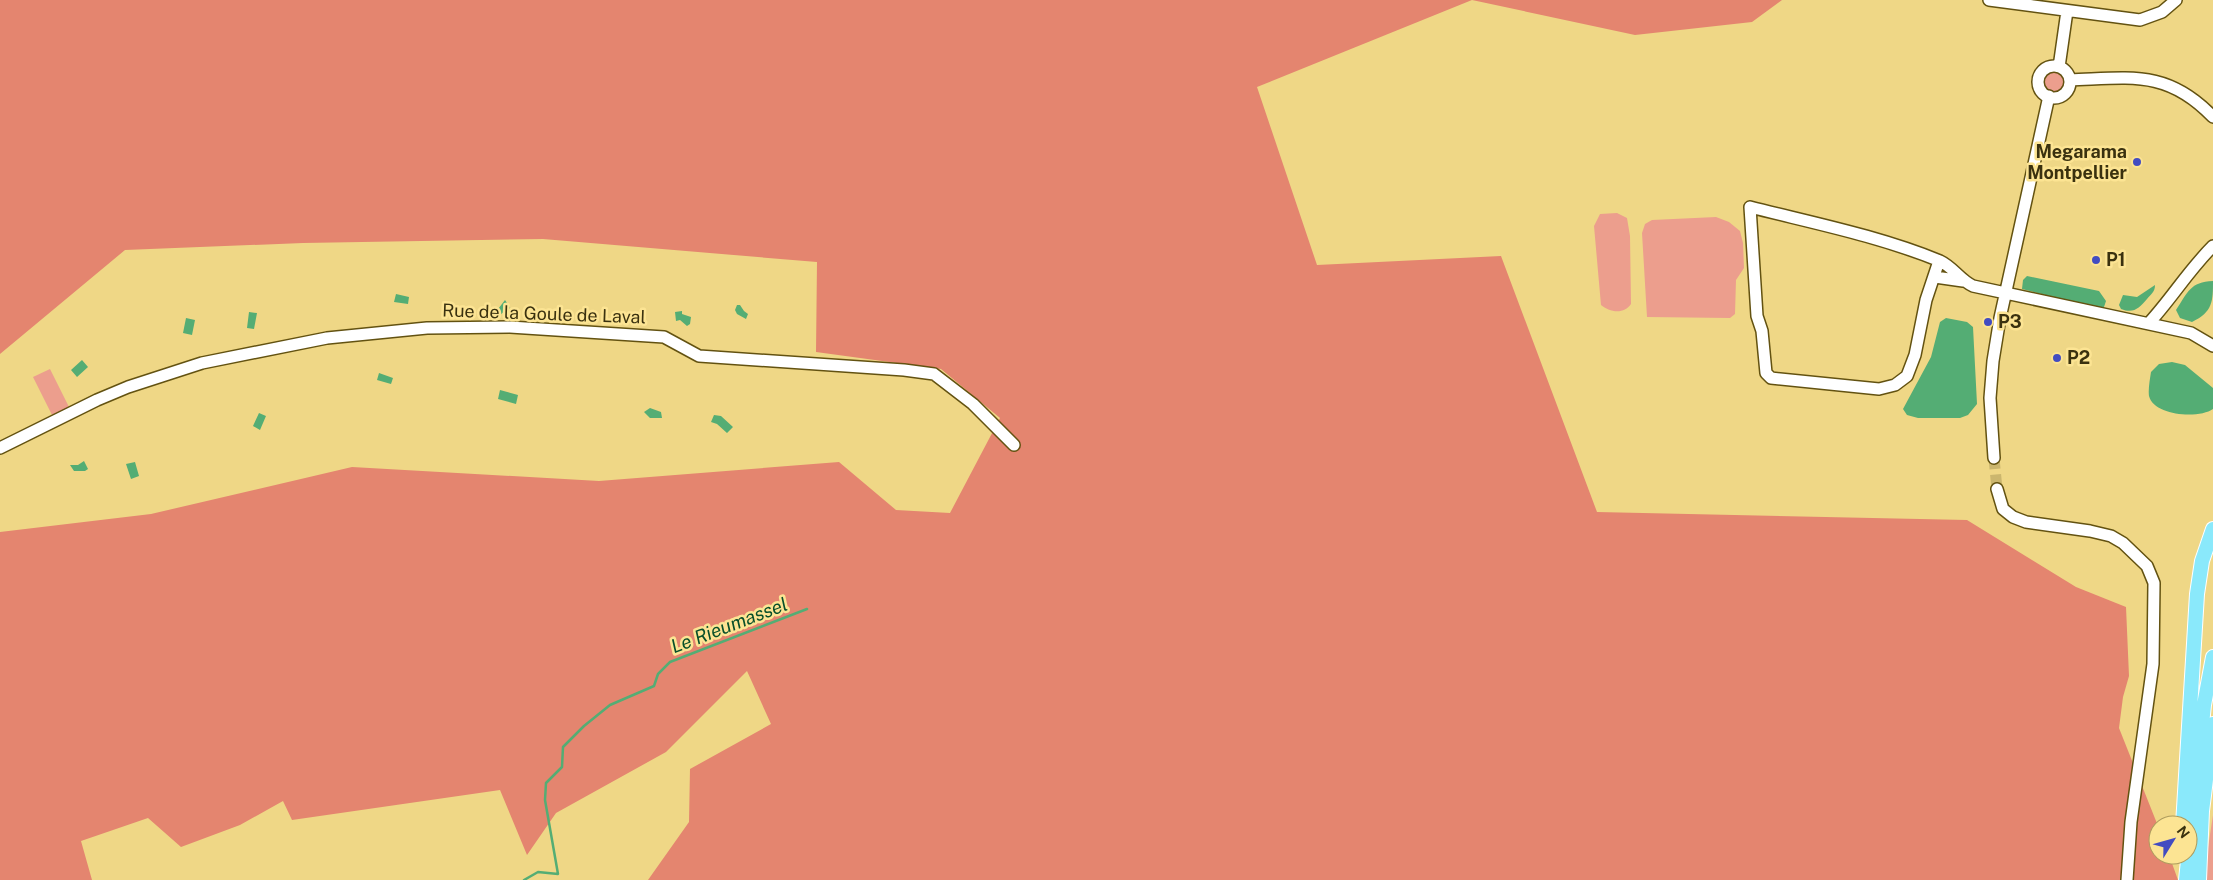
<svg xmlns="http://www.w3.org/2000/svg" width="2213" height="880" font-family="'Public Sans',sans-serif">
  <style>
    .green { fill: #ec9e8d }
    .forest { fill: #e4856f }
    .water { fill: #54ad74 }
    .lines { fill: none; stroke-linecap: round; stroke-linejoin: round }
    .stream { stroke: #54ad74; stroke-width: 2.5 }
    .minor-tunnel { stroke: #cbb66e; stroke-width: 11; stroke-dasharray: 11 5.5; stroke-linecap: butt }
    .minor-casing { stroke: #635211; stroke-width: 14 }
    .major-casing { stroke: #fff; stroke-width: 16 }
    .minor { stroke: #fff; stroke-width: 11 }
    .major { stroke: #8ae9fb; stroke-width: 14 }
    .poi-dot { fill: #424cc1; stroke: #fce493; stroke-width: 2 }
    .labels { text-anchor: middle; stroke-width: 5; stroke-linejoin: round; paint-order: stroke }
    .poi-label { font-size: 18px; font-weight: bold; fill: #3a310f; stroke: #fce493; text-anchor: start }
    .street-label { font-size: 18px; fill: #3a310f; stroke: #fce493 }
    .water-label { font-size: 19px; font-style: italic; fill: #084f2a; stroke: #fce493 }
  </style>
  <rect width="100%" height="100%" fill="#efd786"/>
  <!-- green -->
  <path class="green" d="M2044 82a11 11 0 1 1 22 0a11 11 0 1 1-22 0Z
    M1617,213L1627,218L1630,236L1631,304C1624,315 1609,312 1601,305L1594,226L1600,214Z
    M1716,217L1729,222L1740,231L1743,243L1744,268L1736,280L1735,314L1730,318L1647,317L1642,233L1645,224L1652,220Z
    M50,369L69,407L52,415L33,377Z
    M2213,815V880H2203Z"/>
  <!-- forest -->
  <path class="forest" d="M0,0H1782L1752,22L1635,35L1472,0L1257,87L1317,265L1501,256L1597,512L1967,520L2076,587L2126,607L2129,676L2123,697L2119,728L2158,826V855H2169L2178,880H648L689,822L690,769L771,724L747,671L666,752L556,813L527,855L500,790L292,820L283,801L240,825L181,847L148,818L81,841L92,880H0V532L151,514L352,467L599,481L839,462L896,510L950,513L1000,418L941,369L816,352L817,262L543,239L303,243L125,250L0,354Z"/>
  <!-- water -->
  <path class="water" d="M2027,276L2099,291L2106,301L2104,307H2093L2022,289L2023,280Z
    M2213,281C2213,301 2213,312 2192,322L2180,318L2176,310C2188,292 2190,282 2213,281Z
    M2155,285C2155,292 2151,294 2147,299C2139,308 2134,314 2121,309L2119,305L2123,295L2137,297Z
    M396,294L409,297L408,304L394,302Z
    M505,300L511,309H507L499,316L495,313Z
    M737,305H740L744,311L748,314L746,319L737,314L735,310Z
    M682,311V314L691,317L690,324L687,326L680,320L676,321L675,312Z
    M249,312L257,313L254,329L247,328Z
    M186,318L195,320L192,335L183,333Z
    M1946,318L1967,322L1973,327L1977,404L1968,415L1960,418H1918L1907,415L1903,409L1931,357L1940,322Z
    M82,360L88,367L77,377L71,370Z
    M2172,362L2185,365L2213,388V409C2199,419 2154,416 2149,396C2148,389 2150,379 2151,372L2159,364Z
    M379,373L393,378L391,384L377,380Z
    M500,390L518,395L516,404L498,399Z
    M650,408L661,412L662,418H650L644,412Z
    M259,413L266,416L260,430L253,426Z
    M714,415L721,416L733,427L727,433L717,424L711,422Z
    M84,461L88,469L85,471H74L70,465H78Z
    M135,462L139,476L131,479L126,464Z"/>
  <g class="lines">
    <!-- stream -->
    <path class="stream" d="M524,880L538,872L558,874L545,800L546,783L562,767L563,747L584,726L610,705L654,686L658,674L670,662L807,609"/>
    <!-- minor-tunnel -->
    <path class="minor-tunnel" d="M1994,458L1997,489"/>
    <!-- minor casing -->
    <g class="minor-casing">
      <path id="minor" d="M1989,0L2140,20L2162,12L2176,0
        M2038 82a16 16 0 1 1 32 0a16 16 0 1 1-32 0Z
        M2059,67L2067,11
        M2070,80C2130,78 2167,69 2213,117
        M1939,261L1926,300L1915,355L1907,376L1895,385L1879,389L1771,378L1766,373L1762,331L1757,316L1750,207C1813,223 1879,236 1940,261C1953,267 1960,280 1973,286L2191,333L2213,346
        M1935,277L1963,281
        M2149,323C2172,298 2188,271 2213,246
        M0,448L97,400L128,387L202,363L327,338L427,328L510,327L664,337L699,356L904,370L934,374L973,404L1014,445
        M1994,458L1990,398L1993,361L2000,318L2049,96
        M1997,489L2003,509L2013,517L2026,522L2090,531L2111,536L2123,543L2147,566L2154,583L2153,664L2131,822L2127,880"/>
    </g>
    <!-- major casing -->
    <g class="major-casing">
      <path id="major" d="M2183,825L2197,594L2202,561L2213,529
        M2186,880L2204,705L2213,657
        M2199,880L2202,811L2213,724"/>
    </g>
    <!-- minor -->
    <use href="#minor" class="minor"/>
    <!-- major -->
    <use href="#major" class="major"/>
  </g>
  <!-- markers -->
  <g class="poi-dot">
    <circle cx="2137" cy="162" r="5"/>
    <circle cx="2096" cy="260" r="5"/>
    <circle cx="1988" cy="322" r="5"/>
    <circle cx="2057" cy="358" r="5"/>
  </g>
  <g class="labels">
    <!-- poi labels -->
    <g class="poi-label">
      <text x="2127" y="158" text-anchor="end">Megarama<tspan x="2127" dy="21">Montpellier</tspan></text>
      <text x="2106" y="266">P1</text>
      <text x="1998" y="328">P3</text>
      <text x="2067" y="364">P2</text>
    </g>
    <!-- street labels -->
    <g class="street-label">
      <text transform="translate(544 314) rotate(2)" y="6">Rue de la Goule de Laval</text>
    </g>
    <!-- water labels -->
    <g class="water-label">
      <text transform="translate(729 625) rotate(-21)" y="7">Le Rieumassel</text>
    </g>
  </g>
  <!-- north arrow -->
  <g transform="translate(2173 840) rotate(53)"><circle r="24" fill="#fce493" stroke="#ae9c5e"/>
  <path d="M0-4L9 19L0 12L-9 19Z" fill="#424cc1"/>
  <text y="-8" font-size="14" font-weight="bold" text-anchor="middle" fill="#3a310f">N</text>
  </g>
</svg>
